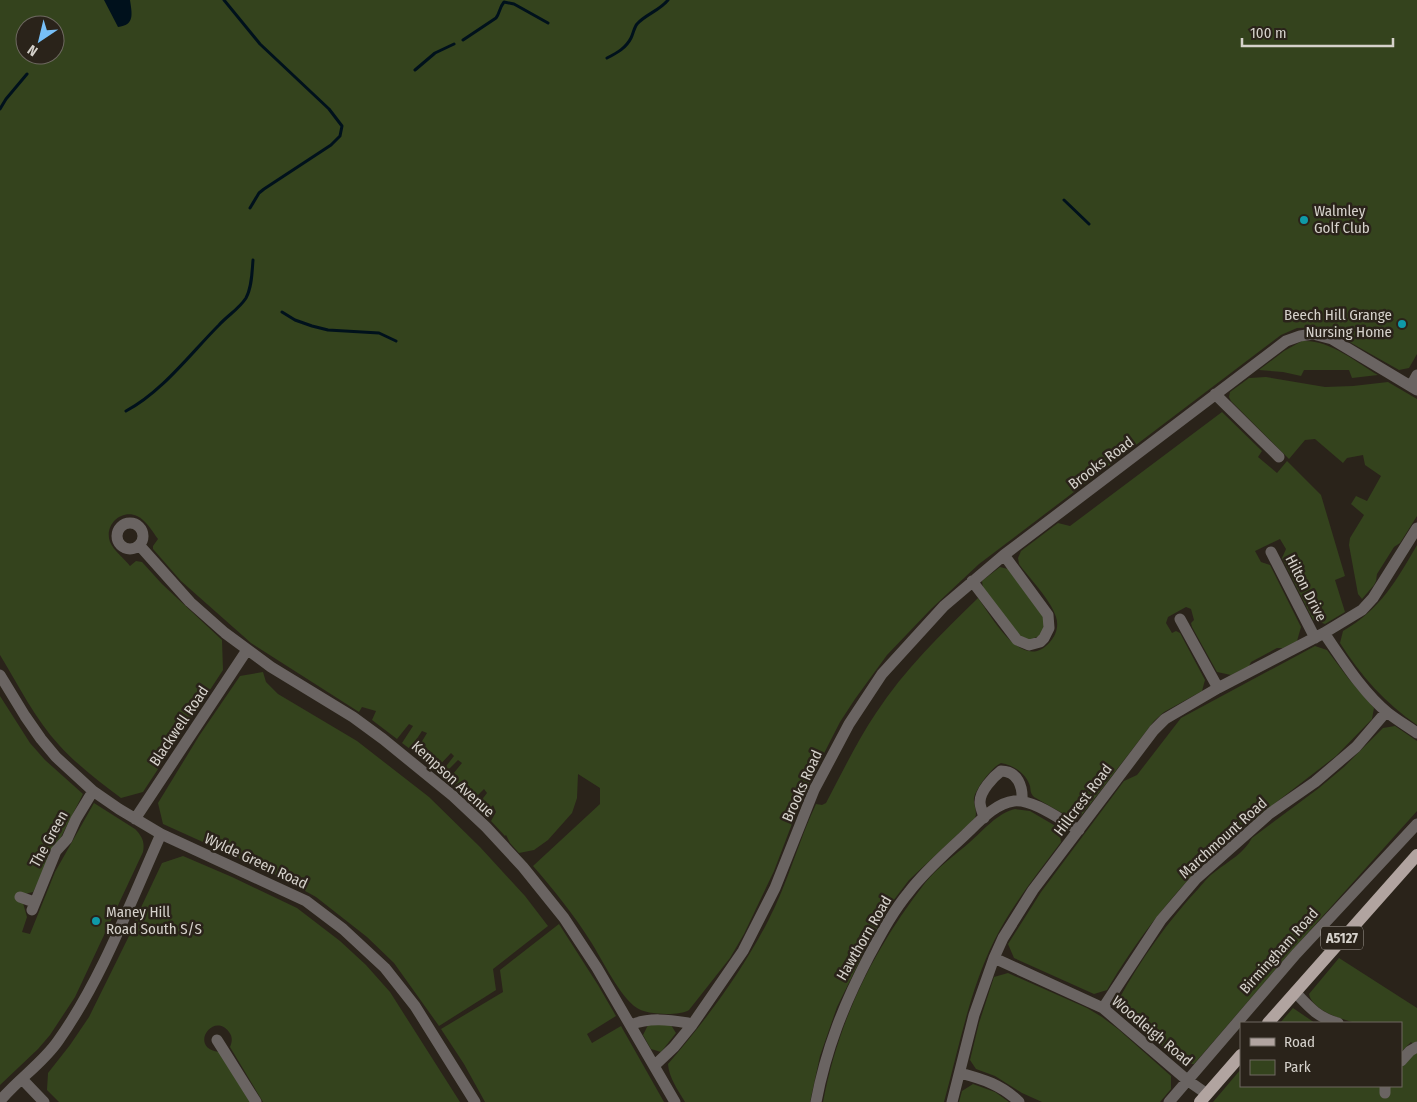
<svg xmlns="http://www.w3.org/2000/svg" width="1417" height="1102" font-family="'Fira Sans Condensed',sans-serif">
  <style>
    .green { fill: #34431d; fill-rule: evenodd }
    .water { fill: #00111c }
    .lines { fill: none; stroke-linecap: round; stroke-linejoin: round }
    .stream { stroke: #00111c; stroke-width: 3 }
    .minor { stroke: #6a6462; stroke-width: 11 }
    .major { stroke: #b1a4a0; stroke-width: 12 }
    .culture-dot { fill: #0f9aa8; stroke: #2a231a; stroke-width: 2 }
    .labels { text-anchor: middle; stroke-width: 5; stroke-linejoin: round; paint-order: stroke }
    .shield { fill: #2a231a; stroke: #a29d96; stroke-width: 1 }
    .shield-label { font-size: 14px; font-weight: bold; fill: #d5d1cb }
    .poi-label { font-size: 15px; fill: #d5d1cb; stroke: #2a231a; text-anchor: start }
    .street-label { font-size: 15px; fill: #d5d1cb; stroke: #2a231a }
  </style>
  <rect width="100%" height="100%" fill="#2a231a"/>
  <!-- green -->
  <path class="green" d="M0,0H1417V354L1409,368L1399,370L1323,327L1297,328L1281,335L979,564L931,609L887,655L855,699L840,722L814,773L803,795L774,871L744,934L730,958L689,1010C680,1016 646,1015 637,1008C620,997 603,961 591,942C574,915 554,890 533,866L600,804V788L578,774L577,798L572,813L548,840L534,850L519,853L510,843L506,835L505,836L491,821L496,812L493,805L485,816L477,806L487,793L484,789L471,802L448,780L462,763L458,760L442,776L440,774L454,756L451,753L435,770L415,753L427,733L422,731L410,749L402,743L413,726L409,724L397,739L372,720L376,711L362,707L359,712L251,643L181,581L153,549V546L158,539C152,531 146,520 137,516C121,509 104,525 110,542C114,551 124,558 130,566L136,561L142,562L162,584L222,640L223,670L143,792L121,798C100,782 77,765 59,745C35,719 19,686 0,655ZM25,25H55V55H25Z
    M1302,341C1329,339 1356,362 1378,375L1352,378L1349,370H1304L1301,376L1283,372L1259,370L1284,351Z
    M1266,377L1325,387L1353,386L1388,382L1417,399V516L1400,543L1394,547L1377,574L1376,581L1374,585L1362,599L1358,594L1349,545L1350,538L1364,515L1351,504L1356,496L1367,501L1381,476L1365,465L1363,455L1347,458L1343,463L1315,439L1305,440L1289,459L1231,401L1229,397L1230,392L1249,378Z
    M1222,412L1262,451L1258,457L1277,473L1287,461L1321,495L1345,576L1335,580L1345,612L1325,624L1313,620L1282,558L1286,549L1280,539L1255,551L1261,562L1270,565L1301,627L1297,641L1283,648H1277L1251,662L1249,666L1231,675L1217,672L1192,627L1191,623L1194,620L1191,609L1186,607L1168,617L1166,623L1172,633L1176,631L1180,633L1205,680L1202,691L1164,712L1154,721L1081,816L1069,817L1034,797C1030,793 1031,791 1030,786C1026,773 1013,765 1001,763C992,767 976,788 974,798C973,805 978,811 975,818L909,880L893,901L869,942L837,1007L820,1056L810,1102H685C678,1090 669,1078 668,1064C706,1020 741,973 768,921C788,883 798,842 816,804L822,805L826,803C842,773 857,741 876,713C904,670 942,633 978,598C992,617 1023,674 1050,642C1056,635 1059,626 1056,617C1051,600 1030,579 1019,564L1018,558L1021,551L1058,523L1070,526Z
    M1417,545V725C1386,704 1360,675 1340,643L1343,631C1381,609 1396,581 1417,545Z
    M1000,567L1008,569L1045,618L1042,635L1029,640L1020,636L983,588L982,581Z
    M1315,646L1327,650L1348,678L1374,708L1372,719L1336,756L1243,828C1231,830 1210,850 1206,861C1166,902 1136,941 1107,990L1094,994L1014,958L1008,944L1041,892L1124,781L1137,775L1181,718Z
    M263,672L266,682L278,694L357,741L429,797L480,847L525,896L548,926L493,969L496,990L439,1026L394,963L367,937L316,897L278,876L163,824L158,803L199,736L240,676Z
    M0,696L30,743L45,760L83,794L33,892L25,894L23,903L27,917L22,932L30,934L55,872L94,803L135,829C142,836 145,842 143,852L75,997L50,1035L38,1049L0,1085Z
    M1395,726L1417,741V811L1287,956L1194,1064H1182L1122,1011L1119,999C1141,959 1168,921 1199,888C1204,882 1210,875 1216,871C1229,861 1244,853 1252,838L1319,788L1344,767L1383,728Z
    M1015,809L1030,811L1059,828L1061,842C1037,874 1012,905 994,941C969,992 959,1048 944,1102H823C839,1019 873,950 925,883C937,868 955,855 970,842C984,830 996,814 1015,809Z
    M183,856L232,877L297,908L340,941L366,965L390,992L460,1102H263L230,1047C232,1042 233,1037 229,1032C213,1011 188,1048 219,1052L250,1102H59L47,1090L48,1073L70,1045L89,1017L129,936L128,935L162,863Z
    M559,924L598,985L616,1016L587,1034L592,1043L621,1026L664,1102H485L464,1064L441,1029L503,992L500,970Z
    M1339,958L1417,1008V1041L1414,1045L1411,1042L1401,1052V1023C1387,1023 1371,1025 1357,1023C1342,1020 1312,1010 1309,994Z
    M1008,973L1087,1008L1102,1017L1118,1029L1171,1076V1089L1160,1102H1042L1022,1093L995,1076L976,1069L970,1060L979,1023L994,977Z
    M1293,1008L1315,1023H1280Z
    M648,1025H671L676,1033L661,1052L651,1049L643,1035Z
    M1417,1051V1102H1213L1241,1069V1086H1401V1068Z
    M973,1084L995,1092L1009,1102H959L962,1091Z"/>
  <!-- water -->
  <path class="water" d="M104,0H130C132,14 135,25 118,27Z"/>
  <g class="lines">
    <!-- stream -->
    <path class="stream" d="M224,0L260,44L329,109L342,126L340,136L331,145L264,189L259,193L250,208
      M463,40L496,18C500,13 499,8 504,2L514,4L548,23
      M607,58C617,53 626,48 631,38C633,34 634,28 637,24C646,14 659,11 668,0
      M415,70L435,53L454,44
      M0,109L6,99L27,74
      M1064,200L1089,224
      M282,312L295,320L312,326L328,330L379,333L396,341
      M126,411C162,392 191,353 219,325C228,315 239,309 246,298C252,287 252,272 253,260"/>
    <!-- minor -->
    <path class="minor" d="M1411,386L1417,375
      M1215,394L1279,457
      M117 536a13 13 0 1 1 26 0a13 13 0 1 1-26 0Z
      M140,546L190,602L225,633L271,667L353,717L383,739L453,796L486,827L523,867L564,918L597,968L675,1102
      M1271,552L1315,638
      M972,581L1017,640L1029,645L1040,642L1044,638L1049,628L1048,615L1004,555
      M1180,619L1218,688
      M1324,633C1342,659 1363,693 1388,713C1397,720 1407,726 1417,733
      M0,675L25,716L41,739L56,757L93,791L119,809L161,834L306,901L343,929L385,968L415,1006L475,1102
      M984,818C983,813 980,807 980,802C980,791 993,777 1001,771C1018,771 1023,787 1022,801
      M135,819L247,650
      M20,897L34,902
      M32,910L56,851L67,839L76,819L93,791
      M994,958L1103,1008L1187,1080L1207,1094
      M1295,992C1309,1007 1317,1017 1338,1023
      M1103,1008L1161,920L1196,879L1269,814L1315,782L1356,747L1386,712
      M631,1025C649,1017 669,1020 688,1023L692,1025
      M217,1040L256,1102
      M1401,1061L1410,1051L1417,1047
      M654,1066L674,1047L692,1025L743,951L775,888L814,790L849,724L882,674L944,606L1004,555L1286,341L1300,336L1313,334L1332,339L1417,390
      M960,1073C983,1079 1002,1085 1019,1102
      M22,1079L44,1102
      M1385,1093V1086
      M0,1101C18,1079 42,1064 58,1041C102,979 130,903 161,834
      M816,1102C826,1049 844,1004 869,956C881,934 893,911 909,892C925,871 946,853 965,835C978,823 995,803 1014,801C1034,799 1062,821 1079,830
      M952,1102L974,1015L994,958L1003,938L1033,890L1154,730L1165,719L1218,688L1324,633L1362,610L1373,598L1417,528
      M1169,1102L1296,954L1417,824"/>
    <!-- major -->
    <path class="major" d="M1268,1023L1417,855
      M1200,1102L1241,1055"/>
  </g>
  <!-- markers -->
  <g class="culture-dot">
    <circle cx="1304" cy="220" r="5"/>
    <circle cx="1402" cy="324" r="5"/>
    <circle cx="96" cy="921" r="5"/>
  </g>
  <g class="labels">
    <!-- shield labels -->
    <rect class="shield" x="1321" y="926.5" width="42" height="23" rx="4"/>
    <g class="shield-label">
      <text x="1342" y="943">A5127</text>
    </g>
    <!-- poi labels -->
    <g class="poi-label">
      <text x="1314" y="216">Walmley<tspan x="1314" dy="17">Golf Club</tspan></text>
      <text x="1392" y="320" text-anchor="end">Beech Hill Grange<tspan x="1392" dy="17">Nursing Home</tspan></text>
      <text x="106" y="917">Maney Hill<tspan x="106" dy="17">Road South S/S</tspan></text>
    </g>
    <!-- street labels -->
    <g class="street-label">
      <text transform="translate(1101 463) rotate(-37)" y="5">Brooks Road</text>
      <text transform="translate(1306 588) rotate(63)" y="5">Hilton Drive</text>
      <text transform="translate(179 726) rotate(-56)" y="5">Blackwell Road</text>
      <text transform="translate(453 779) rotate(42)" y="5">Kempson Avenue</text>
      <text transform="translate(802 786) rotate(-66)" y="5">Brooks Road</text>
      <text transform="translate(1083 800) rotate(-53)" y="5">Hillcrest Road</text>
      <text transform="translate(1223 838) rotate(-42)" y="5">Marchmount Road</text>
      <text transform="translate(49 839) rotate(-61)" y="5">The Green</text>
      <text transform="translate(256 861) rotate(25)" y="5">Wylde Green Road</text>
      <text transform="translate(864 938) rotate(-60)" y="5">Hawthorn Road</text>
      <text transform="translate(1279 951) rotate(-48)" y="5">Birmingham Road</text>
      <text transform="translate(1152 1031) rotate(40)" y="5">Woodleigh Road</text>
    </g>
  </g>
  <!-- legend -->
  <rect x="1240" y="1022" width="162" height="65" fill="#2a231a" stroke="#6e6961"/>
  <rect x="1250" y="1038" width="25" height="8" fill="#b1a4a0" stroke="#6e6961"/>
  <text x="1284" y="1047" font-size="15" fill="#d5d1cb">Road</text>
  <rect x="1250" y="1060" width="25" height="15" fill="#34431d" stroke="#6e6961"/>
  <text x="1284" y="1072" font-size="15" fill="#d5d1cb">Park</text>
  <!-- north arrow -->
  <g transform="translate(40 40) rotate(215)"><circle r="24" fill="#2a231a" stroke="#6e6961"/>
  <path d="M0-4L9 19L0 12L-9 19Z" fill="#77bff7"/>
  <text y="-8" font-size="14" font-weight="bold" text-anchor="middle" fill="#d5d1cb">N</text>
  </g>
  <!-- scale -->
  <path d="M1242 38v8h151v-8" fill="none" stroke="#d5d1cb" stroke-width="2.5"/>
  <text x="1250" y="38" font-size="15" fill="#d5d1cb" stroke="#2a231a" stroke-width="4" paint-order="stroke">100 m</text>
</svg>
